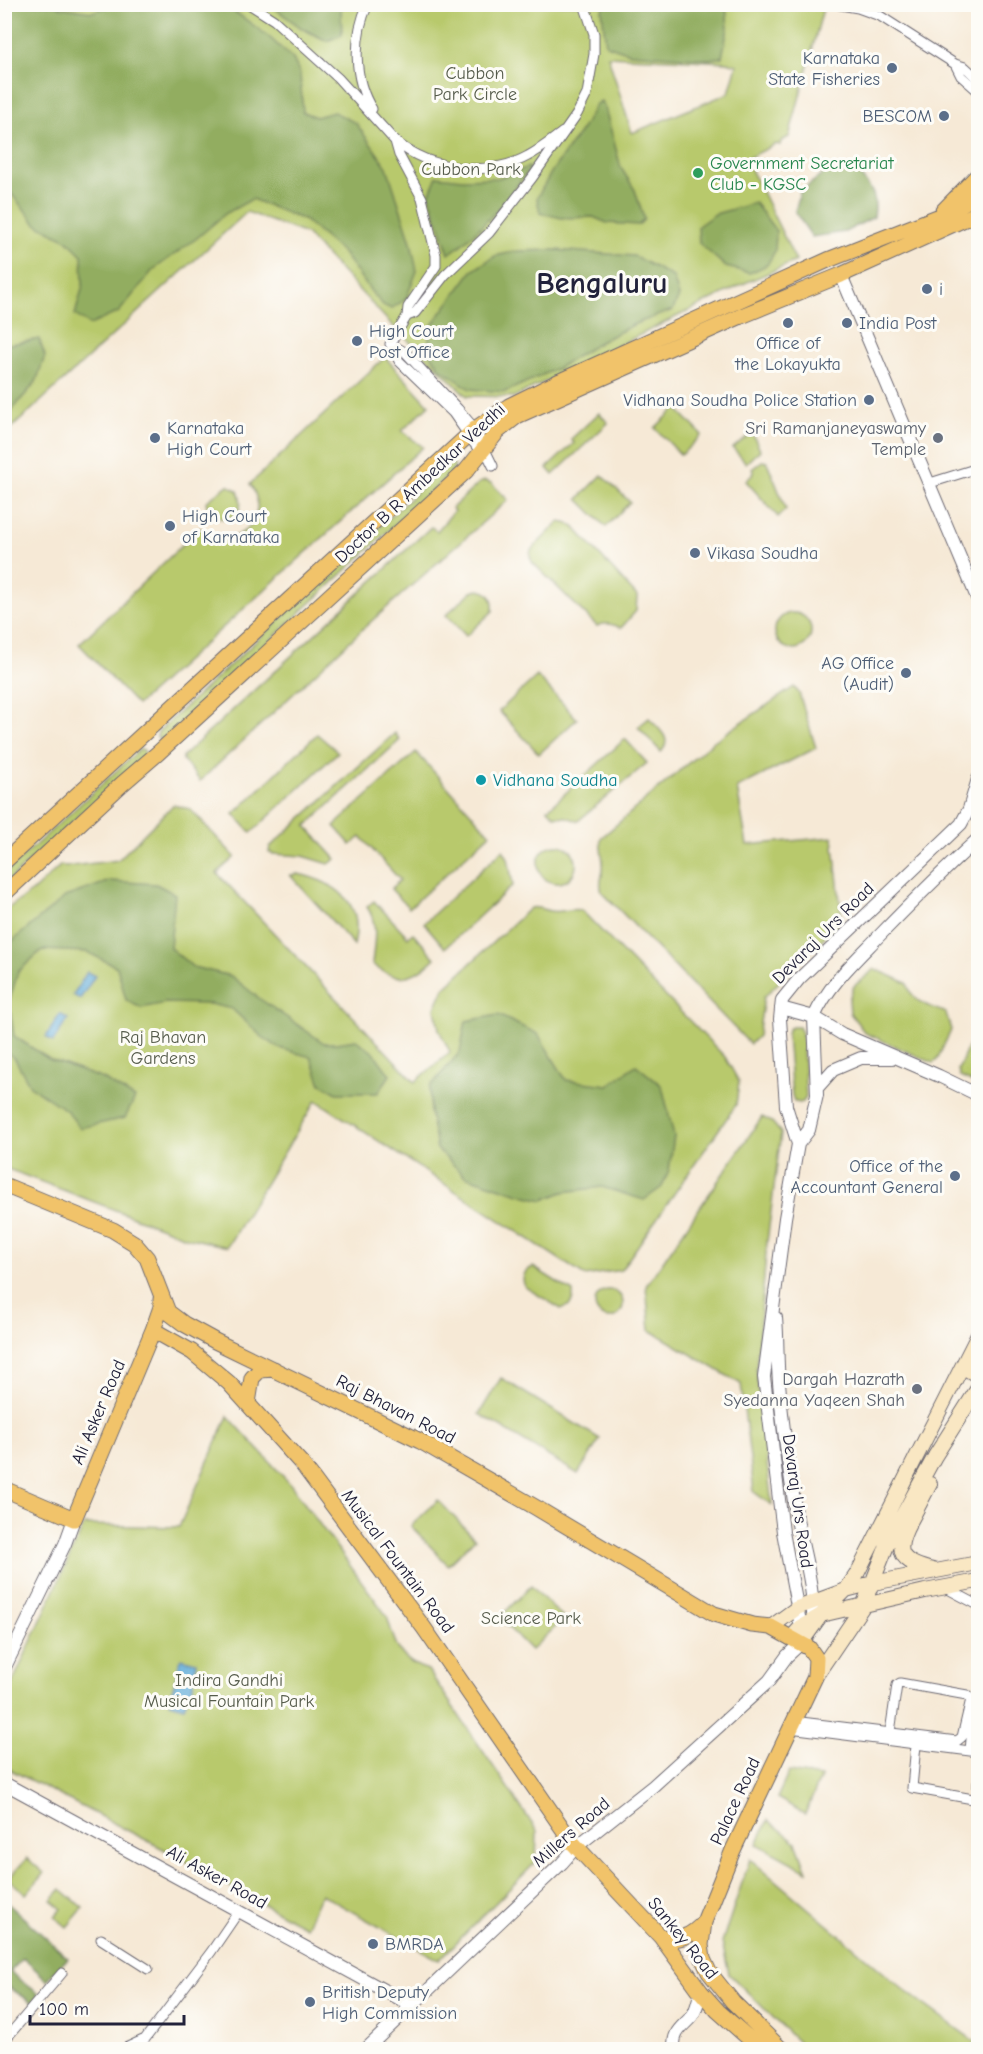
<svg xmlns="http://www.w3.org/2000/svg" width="983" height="2054" font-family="'Comic Neue',sans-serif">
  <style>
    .green { fill: #b8c96c; stroke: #6d7654; stroke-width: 1.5; fill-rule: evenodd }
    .forest { fill: #92ad60; stroke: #5a684e; stroke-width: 1.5 }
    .water { fill: #61acd9; stroke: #42678a; stroke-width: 1.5 }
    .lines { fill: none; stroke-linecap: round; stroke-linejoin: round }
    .minor-casing { stroke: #6c6871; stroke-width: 11 }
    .tertiary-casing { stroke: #6c6871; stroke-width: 14 }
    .secondary-casing { stroke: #6c6871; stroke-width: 16 }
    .primary-casing { stroke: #6c6871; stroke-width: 17 }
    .minor { stroke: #fff; stroke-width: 9 }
    .tertiary { stroke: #fff; stroke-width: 12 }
    .secondary { stroke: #f9e7c3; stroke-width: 14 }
    .primary { stroke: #f1c36a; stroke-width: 15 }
    .service-dot { fill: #5c6f8a; stroke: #fdfcf7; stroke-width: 2 }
    .leisure-dot { fill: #2e9e5b; stroke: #fdfcf7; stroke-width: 2 }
    .worship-dot { fill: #6b7280; stroke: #fdfcf7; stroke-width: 2 }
    .culture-dot { fill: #0f9aa8; stroke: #fdfcf7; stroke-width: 2 }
    .labels { text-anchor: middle; stroke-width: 6; stroke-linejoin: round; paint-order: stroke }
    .service-label { font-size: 18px; fill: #4e5e75; stroke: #fdfcf7; text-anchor: start }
    .park-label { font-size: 18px; fill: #565c4c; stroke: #fdfcf7 }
    .leisure-label { font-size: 18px; fill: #27864d; stroke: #fdfcf7; text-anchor: start }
    .worship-label { font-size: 18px; fill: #5b616d; stroke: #fdfcf7; text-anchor: end }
    .street-label { font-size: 18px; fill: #22223b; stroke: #fdfcf7 }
    .culture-label { font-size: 18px; fill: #0d838f; stroke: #fdfcf7; text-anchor: start }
    .town-label { font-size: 30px; font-weight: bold; fill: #22223b; stroke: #fdfcf7 }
  </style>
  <rect width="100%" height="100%" fill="#fdfcf7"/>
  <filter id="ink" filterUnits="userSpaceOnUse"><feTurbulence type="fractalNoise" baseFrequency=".0167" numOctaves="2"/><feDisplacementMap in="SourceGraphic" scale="12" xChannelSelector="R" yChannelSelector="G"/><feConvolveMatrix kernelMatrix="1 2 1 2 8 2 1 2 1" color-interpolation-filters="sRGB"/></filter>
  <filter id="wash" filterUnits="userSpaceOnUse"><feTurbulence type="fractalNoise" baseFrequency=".008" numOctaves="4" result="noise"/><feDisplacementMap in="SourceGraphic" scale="24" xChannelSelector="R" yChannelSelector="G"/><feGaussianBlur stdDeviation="1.35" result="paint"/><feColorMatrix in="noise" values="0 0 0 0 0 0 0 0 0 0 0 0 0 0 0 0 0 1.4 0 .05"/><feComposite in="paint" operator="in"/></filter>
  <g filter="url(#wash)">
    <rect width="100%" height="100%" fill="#f6e9d6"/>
    <!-- green -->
    <path class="green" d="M5,5H824L789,137L781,141L780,145L776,144L746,159L796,261L745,283L514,397L467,396L391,324L306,234L247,212L5,434ZM608,56L727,62L737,65L729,93L632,133Z
      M385,357L429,405L402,431L423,447L137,705L79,644L200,528C232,556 274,519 250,484Z
      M676,408L702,435L681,455L655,428Z
      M599,413L608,423L553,475L547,468L574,443L571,439Z
      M752,433L760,450L746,463L733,448Z
      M762,461L767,462L786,509L778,517L746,481L754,473L752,469Z
      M452,463L455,466L453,471L165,738L160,740L157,737L158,732L447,464Z
      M602,475L630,502L606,527L578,499Z
      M485,481L491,483L508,500L365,627L200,781L183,760V756L431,527L437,531L454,511L452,508L479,483Z
      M228,485L238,491C247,513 230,524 210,515L206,502Z
      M559,522L566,523L573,526L637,596L636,611L621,628C613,624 606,622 597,626L532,562L530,556L531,550Z
      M478,590C491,591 494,600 493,611L466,636L446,615L471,592Z
      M775 631a18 18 0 1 1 36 0a18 18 0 1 1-36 0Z
      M537,676L577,719L539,754L499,711Z
      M794,687L799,693L816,748L737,788L747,845L833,837L842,920L764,997L758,1036L750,1044L602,892C598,882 603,877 603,868C604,857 599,848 601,838L714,741Z
      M649,718C658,729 674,738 661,752L638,727Z
      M395,733L400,740L306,826L336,859L329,864L303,856L273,854L269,852L270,847Z
      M317,734L338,752L251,833L234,814Z
      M625,739L647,763L578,821L566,817L555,816L548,809Z
      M140,749L144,750L145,755L5,884V873Z
      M416,752L490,834L409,908L391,889L400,880L361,837L351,845L334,826Z
      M173,805L190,809L235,857L217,873L415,1082L450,1052L439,1030L435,1008L444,988L530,908C538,906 543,910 550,911C561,913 570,908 581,910L725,1057L739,1082L736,1105L621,1270L585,1276L316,1100L227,1247L186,1237L5,1168L4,911L33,891L61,865L65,867L118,860Z
      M538 864a19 19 0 1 1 38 0a19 19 0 1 1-38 0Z
      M503,850L508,858L513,885L445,948L424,923Z
      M298,874C335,882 365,902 354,945L290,875Z
      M374,901L408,937L413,933L435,958C414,979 396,984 372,964C374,944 379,924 367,907Z
      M875,969L907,983C912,1003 929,1006 946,1013L951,1030L937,1060L933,1063L865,1033L850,1013L849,999L854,986Z
      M792,1027H799L802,1033L806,1097L803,1102L799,1103L794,1101L792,1095L787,1035L788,1029Z
      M978,1037V1085L960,1077L958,1070L972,1038Z
      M762,1117L772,1122L781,1133L767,1242L756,1371L772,1505L754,1492L741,1384L650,1330L646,1286Z
      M533,1267L573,1292V1299L570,1305L561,1309L525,1287C521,1278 524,1271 533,1267Z
      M595 1304a14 14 0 1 1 28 0a14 14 0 1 1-28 0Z
      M501,1378L600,1439L578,1474L479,1414Z
      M228,1416L291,1485L387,1616C395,1644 398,1661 428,1670L537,1831L536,1862L439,1960L321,1894L306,1927L238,1891L177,1856L5,1767V1699L84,1525L179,1527Z
      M438,1500L475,1539L448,1565L411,1526Z
      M531,1586L564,1619L531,1650L499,1618Z
      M789,1772L821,1777L805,1814L777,1798Z
      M768,1820L796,1842L807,1871L757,1844Z
      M27,1858L44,1873L26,1894L8,1879Z
      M750,1859L904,1990L978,2044V2049H805L729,1974L722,1942Z
      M61,1889L83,1908L67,1927L55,1917L62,1909L51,1900Z"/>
    <!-- forest -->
    <path class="forest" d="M11,4L58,5L60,7L92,12L113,5L220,4L238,14L268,36L293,59L300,74L303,112L316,117L334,112L356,123L387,167L411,242L417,271L406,299L391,309L383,305L373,294L342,252L304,220L252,199L225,214L197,238L153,270L119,312L90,325L75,315L83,285L82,255L67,240L36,224L5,186L4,11Z
      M605,4L726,5L728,28L722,57L709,59L630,53L606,45L602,10Z
      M270,5H345L341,9L342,35L327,41L303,29Z
      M601,101L605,108L621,168L635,190L644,219L639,225L607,223L593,217L562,218L540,213L537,198L552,171L582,129L596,104Z
      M529,167L530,169C506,200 482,231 449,254L429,195L437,176L463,179L498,178Z
      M855,169C870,188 878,192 874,217L845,232L812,237L795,212L800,192L828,170Z
      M755,203L776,231L775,251L767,265L750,273L726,267L699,243L698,226L715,214Z
      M555,250L634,256L673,277L679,296L673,310L635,324L600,342L558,368L505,392L470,389L440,368L427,349L432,325L472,271L495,256L518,251Z
      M39,339L45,356L36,382L5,418V345Z
      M110,881L156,884L175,894L170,948L193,967L231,976L260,999L324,1043H336L356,1040L374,1053L390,1075L378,1093H337L321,1084L311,1057L279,1048L261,1036L232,1009L210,1004L165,1003L141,1008L126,1000L117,967L87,952L42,950L18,972L9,1002L14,1036L49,1059L103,1079L135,1098L125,1118L80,1128L67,1111L30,1086L15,1059L5,1051V947L65,897Z
      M498,1015L538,1034L566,1080L608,1085L636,1065L662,1086L674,1136L669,1170L662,1187L644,1200L602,1187L563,1192L543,1200L519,1194L465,1176L437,1149L430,1112V1087L460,1052L466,1021Z
      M4,1900L68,1958L47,1980L23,1958L10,1972L39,1994L33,2003L5,1985Z"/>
    <!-- water -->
    <path class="water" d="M87,972L95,976L80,999L73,995Z
      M60,1014L68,1019L53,1042L46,1037Z
      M181,1658L196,1662L193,1686L184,1707L169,1703Z"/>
  </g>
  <g filter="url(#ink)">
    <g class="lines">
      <!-- minor casing -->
      <g class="minor-casing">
        <path id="minor" d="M249,4L274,20L338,78L395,141C430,170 488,178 528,156C540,150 552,140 563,132
          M368,4C353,36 353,79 372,109
          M835,4L858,8L880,16L955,64L965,67L978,79
          M955,64L961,76L978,91
          M407,316L415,313L445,275L489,233L532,178L577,114L587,94L594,54V34L584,4
          M390,344L407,316L408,307L436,266V255L422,198L399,155L395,141
          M390,344L405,352L458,409L475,429L493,466
          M391,345L399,361L453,413L483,456
          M930,483L978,468
          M944,1587L978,1605
          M793,1721L957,1741L962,1737L971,1699L967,1695L900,1683L897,1685L890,1732
          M790,1728L978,1752
          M916,1745L912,1788L973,1799L978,1795V1783
          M970,1751L973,1715L978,1709
          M101,1939L148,1969
          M4,2041L62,1973
          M121,2050L145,2039L211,1952L239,1911"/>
      </g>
      <!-- tertiary casing -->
      <g class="tertiary-casing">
        <path id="tertiary" d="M841,275L978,600
          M781,1008L814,1017L842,1034L939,1076L978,1095
          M817,1088L833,1070L861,1058H892
          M798,1144L809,1130L817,1095L814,1017C829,984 855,961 880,935C912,902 944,870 978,839
          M776,1318C778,1340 777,1361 779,1382C782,1422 788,1462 794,1501C799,1540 814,1579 813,1619
          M801,1627L783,1532L764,1377L785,1218L798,1144L786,1106L780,1019L782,1000L799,979L961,824L969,809L978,779
          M4,1669L65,1544L74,1519
          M4,1783L411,2005
          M365,2050L562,1863L576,1847L653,1786L769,1681L787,1656L801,1643
          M674,2050C673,2030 681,2029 692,2016C697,2010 698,1999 701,1992"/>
      </g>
      <!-- secondary casing -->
      <g class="secondary-casing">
        <path id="secondary" d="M963,1367L978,1376
          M930,1484C923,1497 917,1509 910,1522C894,1552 899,1562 933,1570
          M771,1627L797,1608L846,1590L873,1583L978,1563
          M791,1638L801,1627L821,1615L925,1591L978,1581
          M801,1643L821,1615L846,1590L858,1572L978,1335
          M815,1677L863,1606L890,1538L935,1456L978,1388"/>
      </g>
      <!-- primary casing -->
      <g class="primary-casing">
        <path id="primary" d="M943,211L978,175
          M4,862L475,429L509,406L560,381L828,260L940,216L978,195
          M4,894L122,784L158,753L466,471L498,431L517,416L739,317L841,275L978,213
          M4,1185L113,1230L134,1243L147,1258L168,1312L184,1324L215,1341L420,1441L535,1507L714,1614L752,1625L771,1627L809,1648L816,1658L815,1677L733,1850L704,1922L701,1945L703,1959L709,1972L733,2002L782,2050
          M153,1330L192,1352L229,1383L302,1464L424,1628L572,1842L661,1937L701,1992L718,2011L762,2050
          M248,1403L252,1378L260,1370L274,1369
          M4,1489L74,1519L153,1330L161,1307V1299
          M661,1937C679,1941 691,1937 704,1922"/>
      </g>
      <!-- minor -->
      <use href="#minor" class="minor"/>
      <!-- tertiary -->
      <use href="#tertiary" class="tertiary"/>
      <!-- secondary -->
      <use href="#secondary" class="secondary"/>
      <!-- primary -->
      <use href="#primary" class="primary"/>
    </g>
  </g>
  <!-- markers -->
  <g class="service-dot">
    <circle cx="892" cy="68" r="6"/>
    <circle cx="944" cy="116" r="6"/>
    <circle cx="927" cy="289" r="6"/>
    <circle cx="788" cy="323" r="6"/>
    <circle cx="847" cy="323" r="6"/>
    <circle cx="357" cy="341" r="6"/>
    <circle cx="869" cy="400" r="6"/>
    <circle cx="155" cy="438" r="6"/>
    <circle cx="170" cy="526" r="6"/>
    <circle cx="695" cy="553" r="6"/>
    <circle cx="906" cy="673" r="6"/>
    <circle cx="955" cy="1176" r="6"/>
    <circle cx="373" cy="1944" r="6"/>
    <circle cx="310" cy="2002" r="6"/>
  </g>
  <circle class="leisure-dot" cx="698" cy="173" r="6"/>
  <g class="worship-dot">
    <circle cx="938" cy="438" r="6"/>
    <circle cx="917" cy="1389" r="6"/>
  </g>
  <circle class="culture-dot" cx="481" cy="780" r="6"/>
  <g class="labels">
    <!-- service labels -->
    <g class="service-label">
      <text x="880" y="64" text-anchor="end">Karnataka<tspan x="880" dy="21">State Fisheries</tspan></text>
      <text x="932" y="122" text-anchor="end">BESCOM</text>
      <text x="939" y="295">i</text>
      <text x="859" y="329">India Post</text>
      <text x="369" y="337">High Court<tspan x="369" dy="21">Post Office</tspan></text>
      <text x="788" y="349" text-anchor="middle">Office of<tspan x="788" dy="21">the Lokayukta</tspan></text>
      <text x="857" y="406" text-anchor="end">Vidhana Soudha Police Station</text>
      <text x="167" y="434">Karnataka<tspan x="167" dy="21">High Court</tspan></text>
      <text x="182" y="522">High Court<tspan x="182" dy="21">of Karnataka</tspan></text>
      <text x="707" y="559">Vikasa Soudha</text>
      <text x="894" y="669" text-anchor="end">AG Office<tspan x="894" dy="21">(Audit)</tspan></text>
      <text x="943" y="1172" text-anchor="end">Office of the<tspan x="943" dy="21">Accountant General</tspan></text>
      <text x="385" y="1950">BMRDA</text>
      <text x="322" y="1998">British Deputy<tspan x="322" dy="21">High Commission</tspan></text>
    </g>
    <!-- park labels -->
    <g class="park-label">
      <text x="475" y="79">Cubbon<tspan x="475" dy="21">Park Circle</tspan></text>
      <text x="471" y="175">Cubbon Park</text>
      <text x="163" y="1043">Raj Bhavan<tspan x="163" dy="21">Gardens</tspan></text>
      <text x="531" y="1624">Science Park</text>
      <text x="229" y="1686">Indira Gandhi<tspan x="229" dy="21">Musical Fountain Park</tspan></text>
    </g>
    <!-- leisure labels -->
    <g class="leisure-label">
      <text x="710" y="169">Government Secretariat<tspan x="710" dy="21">Club - KGSC</tspan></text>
    </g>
    <!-- worship labels -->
    <g class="worship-label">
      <text x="926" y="434">Sri Ramanjaneyaswamy<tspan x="926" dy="21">Temple</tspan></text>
      <text x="905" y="1385">Dargah Hazrath<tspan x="905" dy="21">Syedanna Yaqeen Shah</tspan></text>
    </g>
    <!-- street labels -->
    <g class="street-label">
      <text transform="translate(420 483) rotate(-43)" y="6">Doctor B R Ambedkar Veedhi</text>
      <text transform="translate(823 933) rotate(-45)" y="6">Devaraj Urs Road</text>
      <text transform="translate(396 1409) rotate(27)" y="6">Raj Bhavan Road</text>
      <text transform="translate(98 1412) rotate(-67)" y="6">Ali Asker Road</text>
      <text transform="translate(798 1501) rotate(82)" y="6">Devaraj Urs Road</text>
      <text transform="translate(398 1561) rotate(53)" y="6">Musical Fountain Road</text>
      <text transform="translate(735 1801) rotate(-65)" y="6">Palace Road</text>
      <text transform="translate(571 1832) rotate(-41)" y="6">Millers Road</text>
      <text transform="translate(217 1877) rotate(29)" y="6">Ali Asker Road</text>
      <text transform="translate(683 1938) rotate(51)" y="6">Sankey Road</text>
    </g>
    <!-- culture labels -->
    <g class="culture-label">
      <text x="493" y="786">Vidhana Soudha</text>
    </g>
    <!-- town labels -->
    <g class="town-label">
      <text x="602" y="293">Bengaluru</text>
    </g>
  </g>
  <!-- margin -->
  <rect width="983" height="2054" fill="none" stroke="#fdfcf7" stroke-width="24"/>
  <!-- scale -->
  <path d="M30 2015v9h154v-9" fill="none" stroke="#22223b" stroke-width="3"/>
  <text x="39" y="2015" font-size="18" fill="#22223b" stroke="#fdfcf7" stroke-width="4.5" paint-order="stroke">100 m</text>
</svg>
